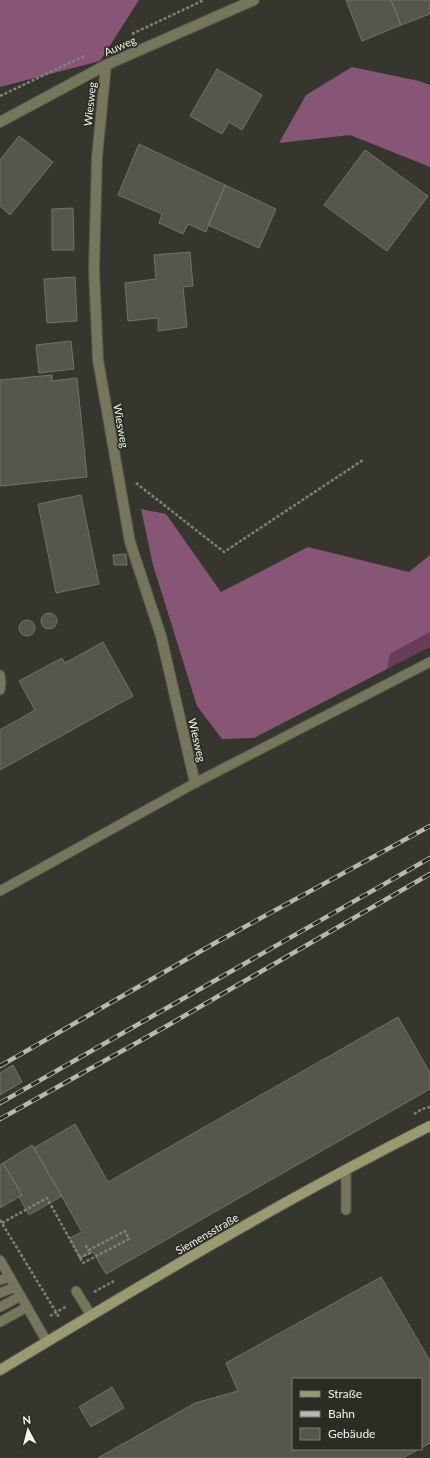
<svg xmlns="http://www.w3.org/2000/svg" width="430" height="1458" font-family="Lato,sans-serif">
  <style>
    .green { fill: #673d59 }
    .forest { fill: #875576 }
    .building { fill: #55564e; stroke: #73736b }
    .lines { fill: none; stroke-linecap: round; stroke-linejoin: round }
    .lane-casing { stroke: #55554e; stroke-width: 11 }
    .street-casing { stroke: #55554e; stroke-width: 12 }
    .secondary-casing { stroke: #55554e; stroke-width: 12 }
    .path { stroke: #82827c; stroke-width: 2.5; stroke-dasharray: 3 2; stroke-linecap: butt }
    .lane { stroke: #76765d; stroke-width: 9 }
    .street { stroke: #76765d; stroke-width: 10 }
    .secondary { stroke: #9a9a72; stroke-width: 10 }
    .rail-casing { stroke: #b8b8b2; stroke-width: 4.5 }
    .rail { stroke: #2c2c25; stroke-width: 3; stroke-dasharray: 9; stroke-linecap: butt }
    .labels { text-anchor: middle; stroke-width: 3.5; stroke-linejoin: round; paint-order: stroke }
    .street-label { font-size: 11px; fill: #f5f5f0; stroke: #2c2c25 }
  </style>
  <rect width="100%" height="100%" fill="#36362f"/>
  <!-- green -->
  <path class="green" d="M430,632V647L387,669L390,654Z"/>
  <!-- forest -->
  <path class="forest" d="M0,0H139L100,61L0,87Z
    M352,67L419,81L430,85V167L350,135L279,143L306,95Z
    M141,509L166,514L221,592L308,547L409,572L430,555V632L390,654L387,669L254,738L222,739L197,706L153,565Z"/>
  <!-- building -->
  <path class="building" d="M346,0H391L401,25L362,41Z
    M391,0H430V14L401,25Z
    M217,69L262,95L242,130L229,122L222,134L190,116Z
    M19,136L53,162L10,215L0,206V160Z
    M139,144L225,185L206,232L188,224L183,234L159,223L162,214L118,195Z
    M365,150L428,196L387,251L324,205Z
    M225,185L276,209L259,248L208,225Z
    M73,208L74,250H52V209Z
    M190,252L193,286L183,287L187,327L158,331V318L128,321L125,283L156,279L154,255Z
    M75,277L77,321L47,323L44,279Z
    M71,341L74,369L39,373L36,345Z
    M52,375V381L77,378L87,477L0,486V380Z
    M81,495L99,584L56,593L38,504Z
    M126,554L127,565H114L113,555Z
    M41 621a8 8 0 1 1 16 0a8 8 0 1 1-16 0Z
    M19 628a8 8 0 1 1 16 0a8 8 0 1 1-16 0Z
    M103,642L133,696L0,770V730L35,710L19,681L62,658L65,663Z
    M398,1017L430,1073V1089L106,1274L93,1252L80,1258L70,1238L82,1232L34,1148L75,1124L108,1182Z
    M13,1065L22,1082L0,1095V1073Z
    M32,1145L62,1196L29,1215L19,1197L22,1195L3,1163Z
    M3,1163L22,1195L0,1208V1165Z
    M381,1277L430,1361V1443L421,1448V1379H293V1449H419L403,1458H98L195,1403L238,1391L226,1363Z
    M112,1387L124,1408L91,1427L79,1407Z"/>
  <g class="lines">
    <!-- lane casing -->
    <g class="lane-casing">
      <path id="lane" d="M0,675L1,682L0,690
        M0,891L195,783L430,662
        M346,1210V1169
        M0,1260L47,1342
        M0,1280L10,1277
        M76,1291L91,1315
        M0,1293L15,1287
        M0,1307L21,1296
        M0,1322L27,1307"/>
    </g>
    <!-- street casing -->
    <g class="street-casing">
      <path id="street" d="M106,65L97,157L94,270L98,360L130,542L161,636L195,783
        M0,122L106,65L254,0"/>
    </g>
    <!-- secondary casing -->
    <g class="secondary-casing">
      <path id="secondary" d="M0,1370C141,1285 283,1200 430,1126"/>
    </g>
    <!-- path -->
    <path class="path" d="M132,34L204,0
      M0,96L84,56
      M136,483L224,552L363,460
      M414,1114L422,1109L430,1107
      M0,1220L59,1317
      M2,1223L47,1198L83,1263L129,1239L125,1231L89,1250L85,1245
      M79,1258L90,1253L88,1250
      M94,1292L114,1281
      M50,1316L67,1306"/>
    <!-- lane -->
    <use href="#lane" class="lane"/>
    <!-- street -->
    <use href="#street" class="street"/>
    <!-- secondary -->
    <use href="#secondary" class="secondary"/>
    <!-- rail casing -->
    <g class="rail-casing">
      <path id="rail" d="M0,1066L215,943L430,826
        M0,1103L430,858
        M0,1119L165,1027L430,874"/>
    </g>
    <!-- rail -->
    <use href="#rail" class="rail"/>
  </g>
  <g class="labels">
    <!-- street labels -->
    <g class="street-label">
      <text transform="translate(120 46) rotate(-24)" y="4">Auweg</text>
      <text transform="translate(90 104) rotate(-84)" y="4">Wiesweg</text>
      <text transform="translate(121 426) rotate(80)" y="4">Wiesweg</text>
      <text transform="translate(197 740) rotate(77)" y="4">Wiesweg</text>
      <text transform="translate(207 1234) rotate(-30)" y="4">Siemensstraße</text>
    </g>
  </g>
  <!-- legend -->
  <rect x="292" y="1378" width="130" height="72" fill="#2c2c25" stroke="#7c7c76"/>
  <rect x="300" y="1391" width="20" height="6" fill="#9a9a72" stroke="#7c7c76"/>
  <text x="328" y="1398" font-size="12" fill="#f5f5f0">Straße</text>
  <rect x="300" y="1411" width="20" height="6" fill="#b8b8b2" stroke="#7c7c76"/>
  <text x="328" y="1418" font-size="12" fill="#f5f5f0">Bahn</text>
  <rect x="300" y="1428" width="20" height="12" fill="#55564e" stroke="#7c7c76"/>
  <text x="328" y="1438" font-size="12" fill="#f5f5f0">Gebäude</text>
  <!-- north arrow -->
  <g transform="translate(28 1430) rotate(353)" stroke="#2c2c25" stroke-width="3" paint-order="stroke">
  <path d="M0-3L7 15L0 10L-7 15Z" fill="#f5f5f0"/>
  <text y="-6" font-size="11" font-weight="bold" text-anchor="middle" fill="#f5f5f0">N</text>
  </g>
</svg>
